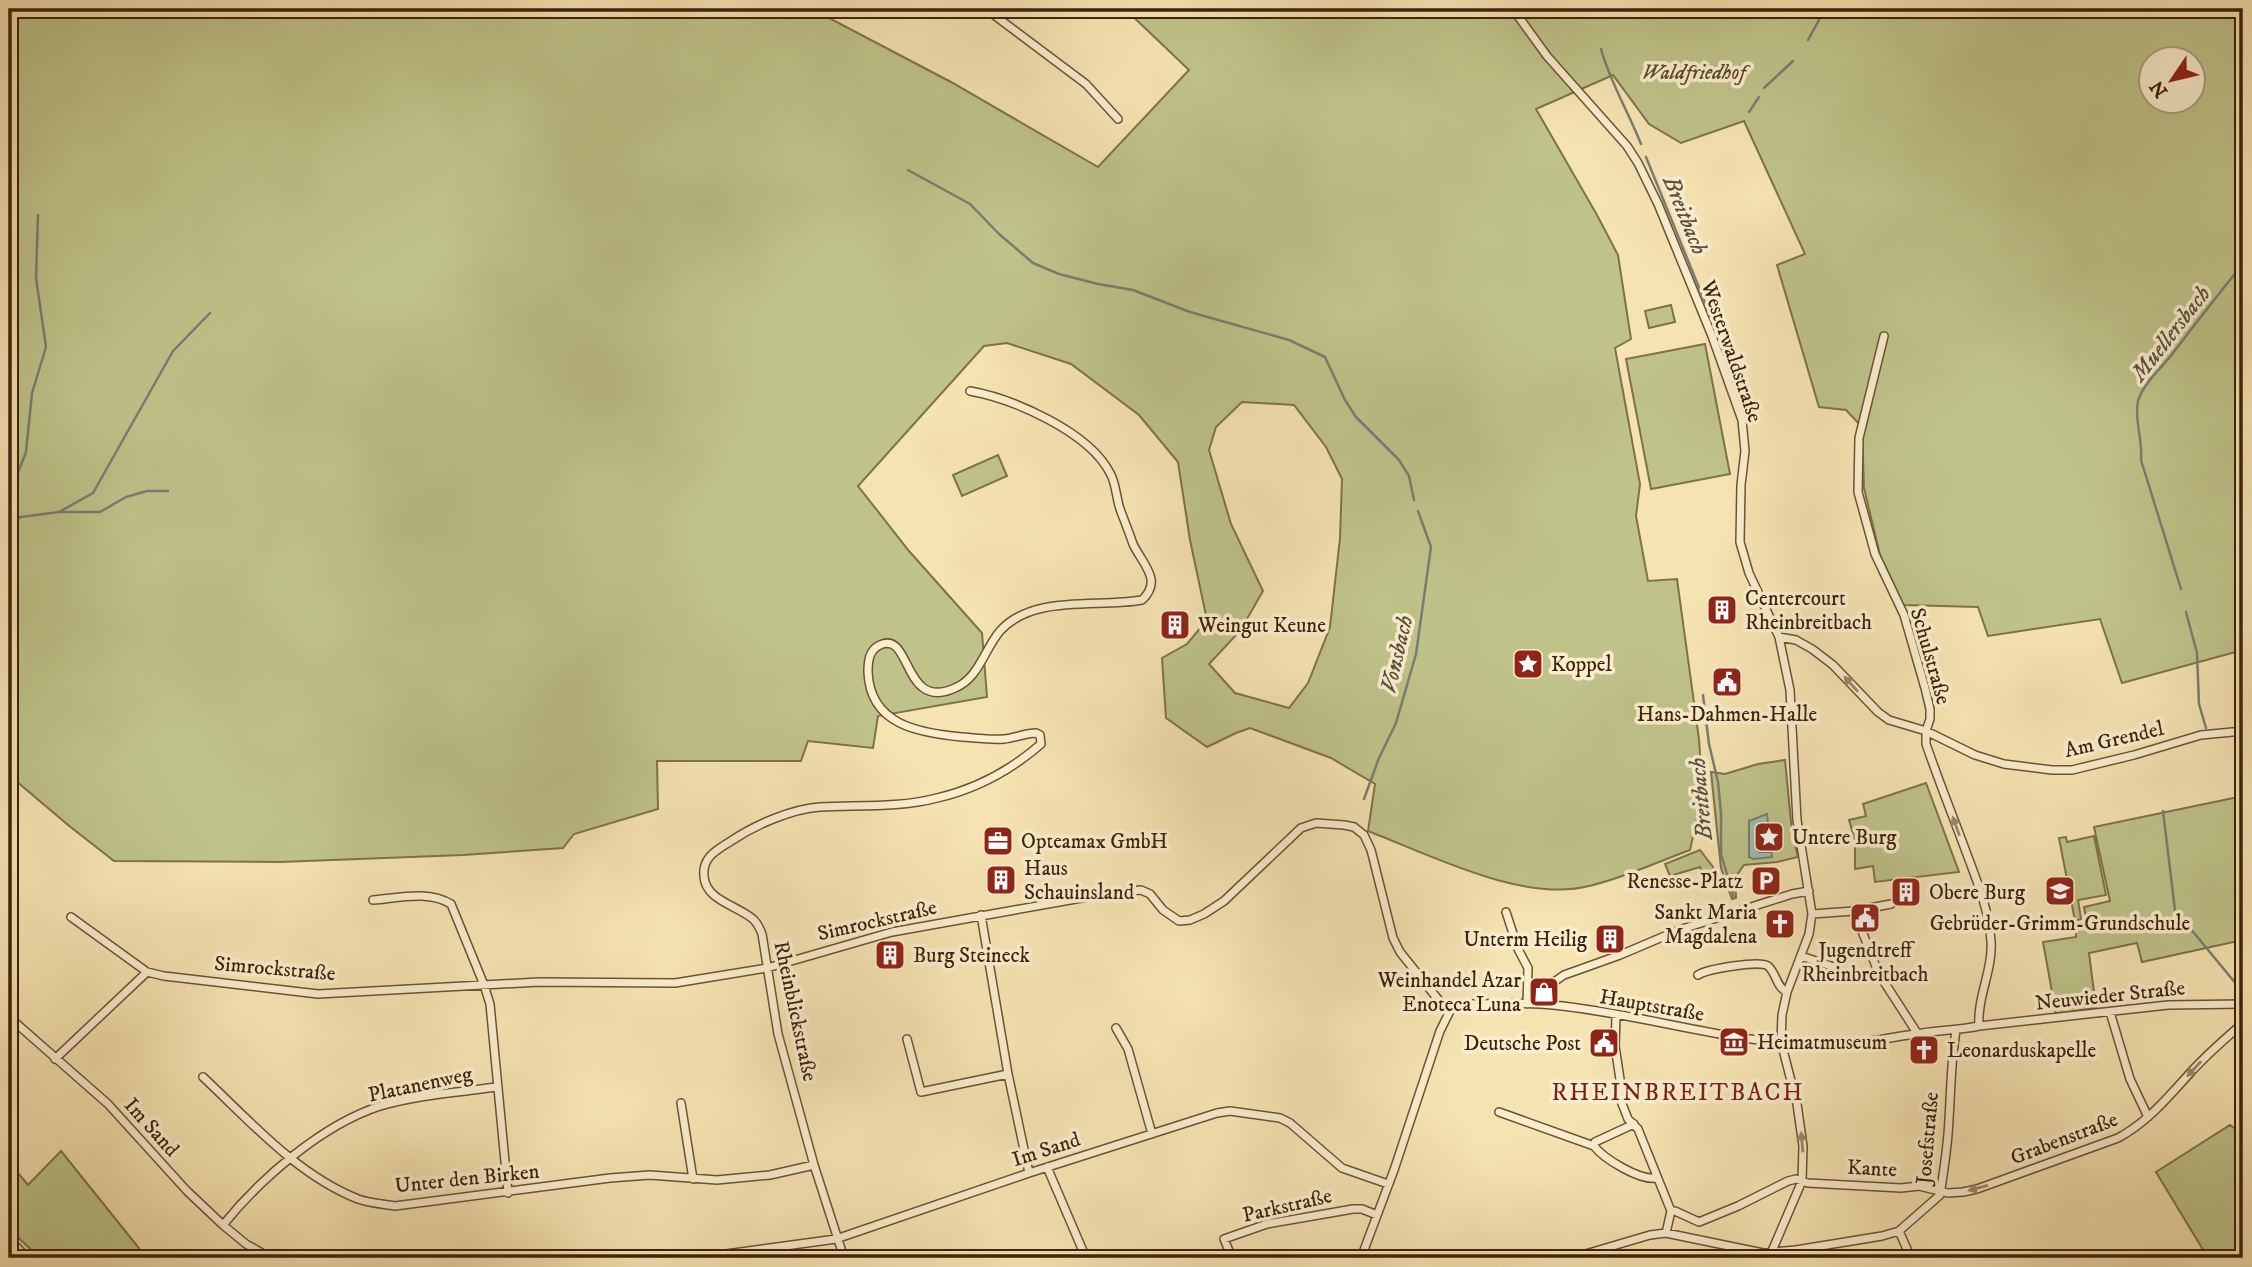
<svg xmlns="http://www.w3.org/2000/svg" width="2252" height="1267" font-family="'IM FELL DW Pica',serif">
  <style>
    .green { fill: #bfc38a; stroke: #7e724a; stroke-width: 2; fill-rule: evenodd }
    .water { fill: #a0bcb6; stroke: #797e71; stroke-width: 2 }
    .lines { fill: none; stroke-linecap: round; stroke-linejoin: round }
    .stream { stroke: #797e71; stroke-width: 2.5 }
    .minor-casing { stroke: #6c5234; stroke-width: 10 }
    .minor { stroke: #f9edcd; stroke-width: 7 }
    .oneway { fill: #9c886c }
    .labels { text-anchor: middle; stroke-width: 7; stroke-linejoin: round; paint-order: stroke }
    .park-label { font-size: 21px; font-style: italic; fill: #5e4a2a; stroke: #f9edcd }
    .street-label { font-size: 21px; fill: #3e220a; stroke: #f9edcd }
    .poi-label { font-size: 21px; fill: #3e220a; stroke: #f9edcd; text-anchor: start }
    .water-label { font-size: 23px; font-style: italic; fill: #5b503e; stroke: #f9edcd }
    .quarter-label { font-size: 24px; letter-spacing: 2px; fill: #7a1f14; stroke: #f9edcd }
  </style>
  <rect width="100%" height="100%" fill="#f6e3b2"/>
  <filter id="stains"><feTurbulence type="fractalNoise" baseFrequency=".00286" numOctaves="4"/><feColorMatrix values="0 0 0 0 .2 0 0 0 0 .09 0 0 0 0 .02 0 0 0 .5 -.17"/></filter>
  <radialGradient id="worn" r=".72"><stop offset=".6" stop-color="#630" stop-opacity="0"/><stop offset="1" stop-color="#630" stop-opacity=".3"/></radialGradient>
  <!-- green -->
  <path class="green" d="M9,9H812L951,82L1098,167L1189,70L1125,9H1537L1543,16L1552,9H2243V650L2122,683L2100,619L1988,636L1978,607L1903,605L1880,555L1864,488L1862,427L1846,410L1819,407L1777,265L1805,254L1744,121L1681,143L1649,124L1613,75L1536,109L1597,215L1618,255L1631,339L1615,348L1640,484L1636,516L1648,581L1677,579L1699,739L1701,769V800L1690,850C1657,862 1624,878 1589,886C1523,903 1430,855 1368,831L1375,784L1331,758L1250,728L1236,733L1207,747L1166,718L1162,658L1187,644L1207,620L1190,540L1178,462L1139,415L1071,364L1007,343L984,346L858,486L909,551L982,633L987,697L878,716L873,748L808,741L801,761H657L658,809L574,834L563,848L463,855L280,862L114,861L68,825L9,775ZM2150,60H2192V102H2150ZM1242,402L1294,405L1326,447L1342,479L1340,538L1330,627L1308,683L1289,708L1235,693L1209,664L1240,631L1263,591L1231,524L1209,450L1216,427Z
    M1671,305L1675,322L1649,328L1645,311Z
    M1705,344L1730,474L1651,489L1626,359Z
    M998,455L1007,476L962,496L953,475Z
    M1785,760L1792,832L1798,857L1777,862L1744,865L1735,878L1736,898L1732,899L1721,868L1711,772L1725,774L1758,764ZM1749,821L1768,823L1756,827L1759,852H1769L1749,857Z
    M1926,783L1959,872L1875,882L1873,866L1855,869V840L1849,820L1866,816L1863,804Z
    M2243,796V940L2142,962L2137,943L2089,953L2096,1008L2056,1014L2043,942L2076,937V926L2087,923L2084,907L2110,901L2094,827Z
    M2094,836L2106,895L2078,900L2081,919L2075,921L2059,838L2066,837L2067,842Z
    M1700,850L1713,867L1715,875L1703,876L1700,867L1670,876L1665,864Z
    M2230,1125L2243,1134V1258H2208L2156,1172Z
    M61,1151L146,1257L147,1258H40L9,1229V1162L28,1185Z"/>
  <!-- water -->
  <path class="water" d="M1767,814L1768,823L1756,827L1759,852H1769L1771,850L1772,857L1753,859L1749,857V821Z"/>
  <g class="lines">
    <!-- stream -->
    <path class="stream" d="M1808,40L1825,9
      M1601,49C1610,82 1628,111 1641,144
      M1764,88L1793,61
      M1749,112L1759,97
      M1646,157L1713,322
      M908,170L970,204L999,234L1033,263L1059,274L1098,284L1133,290L1190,312L1289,340L1325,357L1345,400L1356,417L1399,460L1409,476L1414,500
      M9,490L15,480L26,452L32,393L46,347L36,278L38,215
      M60,512H100L126,497L147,491H168
      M9,522L21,517L59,512L93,493L173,351L210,313
      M2181,589L2141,460C2143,440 2134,420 2138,401C2143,383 2162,368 2173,353C2196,323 2219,293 2243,264
      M2186,612L2197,653L2199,704L2206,728
      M1703,695L1709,744L1718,782L1721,813V854L1734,898
      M1364,799L1379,758L1396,723L1416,654L1431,547L1418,511
      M2163,811L2175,910L2242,991"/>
    <!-- minor casing -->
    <g class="minor-casing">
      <path id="minor" d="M986,9L1086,84L1118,119
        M1513,9L1547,56L1627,146L1638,163L1658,204L1712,336L1742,420L1745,451L1741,485L1740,542L1749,573L1779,637L1790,690L1797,820L1812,914L1809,934L1787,992L1782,1015L1781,1042L1797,1104L1803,1146L1802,1181L1769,1258
        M1884,336L1859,438L1858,492L1875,554L1904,615L1925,688L1930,709V719L1926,731V744C1938,779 1952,814 1965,849C1976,879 1989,909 1991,941C1993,970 1977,997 1979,1026
        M1779,637L1796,640L1812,649L1833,665L1878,712L1889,720L1926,731L1975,755L2004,764L2052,770H2072L2134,755L2201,735L2243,731
        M373,900C399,898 428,890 451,904L484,985L490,1004L508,1193
        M1854,911L1879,974L1917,1033
        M1506,912L1518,949L1528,968L1527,1004
        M1812,914L1854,911L1891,904
        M981,915L1008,1074L1029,1173
        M71,917L147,972
        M1801,956L1834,967L1851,979
        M1698,975C1707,969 1760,960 1768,966C1777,974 1776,987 1787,992
        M1553,1005L1554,982L1564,975L1620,955L1679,930L1792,894L1809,891
        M2110,1012L2130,1079L2148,1117
        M1616,1016L1615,1046L1621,1086L1619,1096L1628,1119L1638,1129L1671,1211L1666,1233
        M9,1017L108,1104L187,1191L223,1225L246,1244L271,1258
        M1116,1028L1128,1049L1152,1134
        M907,1039L921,1092L1008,1074
        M55,1059L147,972L164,976L318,994L539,982L675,983L767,968L892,932L1104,894L1141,890L1150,894L1163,910L1179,921L1190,920L1204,914L1224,901L1301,828L1316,823L1344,825L1354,827L1364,835L1371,850L1393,938L1400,952L1449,1013
        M203,1077C250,1121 297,1175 358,1199C369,1203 383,1204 395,1206L610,1178L650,1175L717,1180L770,1175L814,1165
        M681,1103L693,1179
        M1499,1112L1594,1146C1604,1159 1640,1181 1657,1178
        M1594,1146L1595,1142L1634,1124
        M1047,1167L1086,1258
        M1671,1211H1675L1699,1222L1738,1206L1788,1181L1796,1179L1808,1183L1901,1188L1919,1186L1948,1193L1963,1192L1977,1189L2118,1138C2148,1122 2168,1097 2191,1072C2207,1054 2225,1039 2243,1023
        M223,1225C261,1178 322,1125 380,1106C417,1095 459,1092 497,1087
        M1899,1231L1911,1258
        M9,1239L27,1258
        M697,1258L836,1239L1029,1173L1217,1113L1230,1111L1280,1118L1290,1123L1342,1168L1388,1184
        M844,1258L814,1165L778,1034L762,934C760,929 758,924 754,920C740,906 705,901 704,876C702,857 717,850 731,841C755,825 791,809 820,807C859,805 899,808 937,798C976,789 1011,770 1041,744L1040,735L1036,733C1025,733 1015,738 1004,739C990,740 976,738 962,737C919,733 870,725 868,672C868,661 869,650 880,645C912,630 902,712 955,688C979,678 984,650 1000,631C1033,594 1097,608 1142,600C1163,580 1143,565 1133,544C1129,532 1124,520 1120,509C1116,497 1116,483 1110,473C1089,432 1014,399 970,391
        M1232,1258L1224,1239L1267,1224L1353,1209H1362L1377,1215
        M1361,1258L1394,1170L1440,1031L1451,1009L1463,1004C1492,1004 1523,1002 1553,1005C1645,1014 1734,1045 1827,1045C1859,1045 1890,1037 1922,1033C1941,1030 1960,1030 1979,1026L2168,1005L2243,1004
        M1572,1258L1650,1235L1666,1233L1763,1253L1796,1250L1882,1236L1899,1231L1940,1195C1944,1170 1948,1144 1949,1119C1951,1089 1951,1060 1956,1031"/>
    </g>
    <!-- minor -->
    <use href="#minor" class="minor"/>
  </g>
  <!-- one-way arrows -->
  <defs><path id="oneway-solid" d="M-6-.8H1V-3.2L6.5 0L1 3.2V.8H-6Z" transform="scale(1.75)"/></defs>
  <g class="oneway">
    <use href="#oneway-solid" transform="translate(1851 684) rotate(-132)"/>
    <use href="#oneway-solid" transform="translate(1956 826) rotate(-110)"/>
    <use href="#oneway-solid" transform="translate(2194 1069) rotate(133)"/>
    <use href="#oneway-solid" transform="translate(1802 1142) rotate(-95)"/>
    <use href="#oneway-solid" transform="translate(1978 1188) rotate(165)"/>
  </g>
  <!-- icons -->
  <defs>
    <g id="building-square" transform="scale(1.575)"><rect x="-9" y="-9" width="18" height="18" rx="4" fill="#8f2418" stroke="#f9edcd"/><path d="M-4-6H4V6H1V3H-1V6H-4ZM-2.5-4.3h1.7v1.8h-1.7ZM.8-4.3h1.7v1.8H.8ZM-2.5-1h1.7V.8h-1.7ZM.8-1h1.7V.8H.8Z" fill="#fff"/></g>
    <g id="sight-square" transform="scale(1.575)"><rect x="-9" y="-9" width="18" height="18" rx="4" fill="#8f2418" stroke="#f9edcd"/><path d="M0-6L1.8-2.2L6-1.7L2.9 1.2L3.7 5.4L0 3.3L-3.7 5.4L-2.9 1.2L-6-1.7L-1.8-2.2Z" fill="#fff"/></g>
    <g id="civic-square" transform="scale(1.575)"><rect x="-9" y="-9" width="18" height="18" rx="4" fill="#8f2418" stroke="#f9edcd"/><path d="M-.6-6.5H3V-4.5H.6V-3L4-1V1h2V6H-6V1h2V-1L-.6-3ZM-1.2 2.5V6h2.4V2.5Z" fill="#fff"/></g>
    <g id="office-square" transform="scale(1.575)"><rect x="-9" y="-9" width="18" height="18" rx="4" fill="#8f2418" stroke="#f9edcd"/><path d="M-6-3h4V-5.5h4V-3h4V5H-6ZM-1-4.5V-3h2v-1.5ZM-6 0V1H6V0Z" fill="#fff"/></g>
    <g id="parking-square" transform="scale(1.575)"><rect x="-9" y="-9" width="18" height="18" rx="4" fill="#8f2418" stroke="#f9edcd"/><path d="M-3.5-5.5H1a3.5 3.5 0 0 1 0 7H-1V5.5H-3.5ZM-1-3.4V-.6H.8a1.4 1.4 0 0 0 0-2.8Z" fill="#fff"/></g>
    <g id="school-square" transform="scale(1.575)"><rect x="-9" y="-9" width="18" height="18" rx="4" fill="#8f2418" stroke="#f9edcd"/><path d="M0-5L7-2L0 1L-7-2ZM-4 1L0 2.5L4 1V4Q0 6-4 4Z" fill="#fff"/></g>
    <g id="church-square" transform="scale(1.575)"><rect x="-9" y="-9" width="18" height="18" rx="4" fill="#8f2418" stroke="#f9edcd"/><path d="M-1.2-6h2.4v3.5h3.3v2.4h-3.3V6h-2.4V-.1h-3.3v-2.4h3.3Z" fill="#fff"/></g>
    <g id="shop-square" transform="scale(1.575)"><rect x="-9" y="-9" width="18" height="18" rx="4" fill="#8f2418" stroke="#f9edcd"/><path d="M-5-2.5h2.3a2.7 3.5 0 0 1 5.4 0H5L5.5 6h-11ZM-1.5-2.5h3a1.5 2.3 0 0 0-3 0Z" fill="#fff"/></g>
    <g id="museum-square" transform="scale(1.575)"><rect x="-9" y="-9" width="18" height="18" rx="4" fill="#8f2418" stroke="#f9edcd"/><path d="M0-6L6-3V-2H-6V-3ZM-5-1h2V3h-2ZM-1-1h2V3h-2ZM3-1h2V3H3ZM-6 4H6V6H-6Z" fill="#fff"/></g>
  </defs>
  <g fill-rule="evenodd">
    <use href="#building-square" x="1722" y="610"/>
    <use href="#building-square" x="1175" y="625"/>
    <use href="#sight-square" x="1528" y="664"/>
    <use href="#civic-square" x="1727" y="682"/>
    <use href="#sight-square" x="1769" y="837"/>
    <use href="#office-square" x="998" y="841"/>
    <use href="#building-square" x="1001" y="880"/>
    <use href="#parking-square" x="1766" y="881"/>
    <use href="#school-square" x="2060" y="891"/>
    <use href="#building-square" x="1906" y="892"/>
    <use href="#civic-square" x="1865" y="918"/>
    <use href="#church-square" x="1780" y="924"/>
    <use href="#building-square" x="1610" y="939"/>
    <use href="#building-square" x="890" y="955"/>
    <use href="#shop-square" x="1544" y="992"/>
    <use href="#museum-square" x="1734" y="1042"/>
    <use href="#civic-square" x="1604" y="1043"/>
    <use href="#church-square" x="1924" y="1050"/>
  </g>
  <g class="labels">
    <!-- park labels -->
    <g class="park-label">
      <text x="1694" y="79">Waldfriedhof</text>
    </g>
    <!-- street labels -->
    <g class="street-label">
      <text transform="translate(1732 351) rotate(71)" y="7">Westerwaldstraße</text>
      <text transform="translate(1931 656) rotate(74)" y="7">Schulstraße</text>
      <text transform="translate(2114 739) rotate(-13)" y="7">Am Grendel</text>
      <text transform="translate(877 920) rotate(-13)" y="7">Simrockstraße</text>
      <text transform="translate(275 968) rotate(5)" y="7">Simrockstraße</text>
      <text transform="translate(2110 995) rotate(-6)" y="7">Neuwieder Straße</text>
      <text transform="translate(1652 1005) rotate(10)" y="7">Hauptstraße</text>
      <text transform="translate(796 1011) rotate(78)" y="7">Rheinblickstraße</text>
      <text transform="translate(420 1084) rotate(-12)" y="7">Platanenweg</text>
      <text transform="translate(152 1127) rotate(48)" y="7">Im Sand</text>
      <text transform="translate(1927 1138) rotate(-85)" y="7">Josefstraße</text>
      <text transform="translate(2064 1138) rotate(-21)" y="7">Grabenstraße</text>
      <text transform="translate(1046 1149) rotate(-18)" y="7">Im Sand</text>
      <text transform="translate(1872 1168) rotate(3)" y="7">Kante</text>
      <text transform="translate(467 1178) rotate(-6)" y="7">Unter den Birken</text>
      <text transform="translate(1287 1205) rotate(-13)" y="7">Parkstraße</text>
    </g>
    <!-- poi labels -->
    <g class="poi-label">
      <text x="1745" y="605">Centercourt<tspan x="1745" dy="24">Rheinbreitbach</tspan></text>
      <text x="1198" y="632">Weingut Keune</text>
      <text x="1551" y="671">Koppel</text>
      <text x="1727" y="721" text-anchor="middle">Hans-Dahmen-Halle</text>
      <text x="1792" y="844">Untere Burg</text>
      <text x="1021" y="848">Opteamax GmbH</text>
      <text x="1024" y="875">Haus<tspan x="1024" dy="24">Schauinsland</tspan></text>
      <text x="1743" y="888" text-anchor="end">Renesse-Platz</text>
      <text x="1929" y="899">Obere Burg</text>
      <text x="1757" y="919" text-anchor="end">Sankt Maria<tspan x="1757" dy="24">Magdalena</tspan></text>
      <text x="2060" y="930" text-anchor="middle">Gebrüder-Grimm-Grundschule</text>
      <text x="1587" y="946" text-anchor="end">Unterm Heilig</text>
      <text x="1865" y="957" text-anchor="middle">Jugendtreff<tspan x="1865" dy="24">Rheinbreitbach</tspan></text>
      <text x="913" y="962">Burg Steineck</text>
      <text x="1521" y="987" text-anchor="end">Weinhandel Azar<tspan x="1521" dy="24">Enoteca Luna</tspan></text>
      <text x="1757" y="1049">Heimatmuseum</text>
      <text x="1581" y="1050" text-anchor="end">Deutsche Post</text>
      <text x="1947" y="1057">Leonarduskapelle</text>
    </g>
    <!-- water labels -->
    <g class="water-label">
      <text transform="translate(1686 215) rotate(68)" y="8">Breitbach</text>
      <text transform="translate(2170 333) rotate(-52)" y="8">Muellersbach</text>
      <text transform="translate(1396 654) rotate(-77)" y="8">Vonsbach</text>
      <text transform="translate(1700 799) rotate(-95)" y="8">Breitbach</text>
    </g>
    <!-- quarter labels -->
    <g class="quarter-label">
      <text x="1678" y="1100">RHEINBREITBACH</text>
    </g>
  </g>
  <!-- margin -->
  <rect width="2252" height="1267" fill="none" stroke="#f6e3b2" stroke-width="35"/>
  <rect x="10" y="10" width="2231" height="1246" fill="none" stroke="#3e220a" stroke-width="3.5"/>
  <rect x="18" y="18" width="2217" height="1232" fill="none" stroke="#3e220a" stroke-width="2"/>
  <!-- north arrow -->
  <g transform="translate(2172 80) rotate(235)"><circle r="33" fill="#f9edcd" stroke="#ae9c7f" stroke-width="2"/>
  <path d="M0-5L12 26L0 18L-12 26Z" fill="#8f2418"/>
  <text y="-10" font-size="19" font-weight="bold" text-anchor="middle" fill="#3e220a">N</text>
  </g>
  <rect width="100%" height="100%" filter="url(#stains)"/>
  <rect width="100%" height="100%" fill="url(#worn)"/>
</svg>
